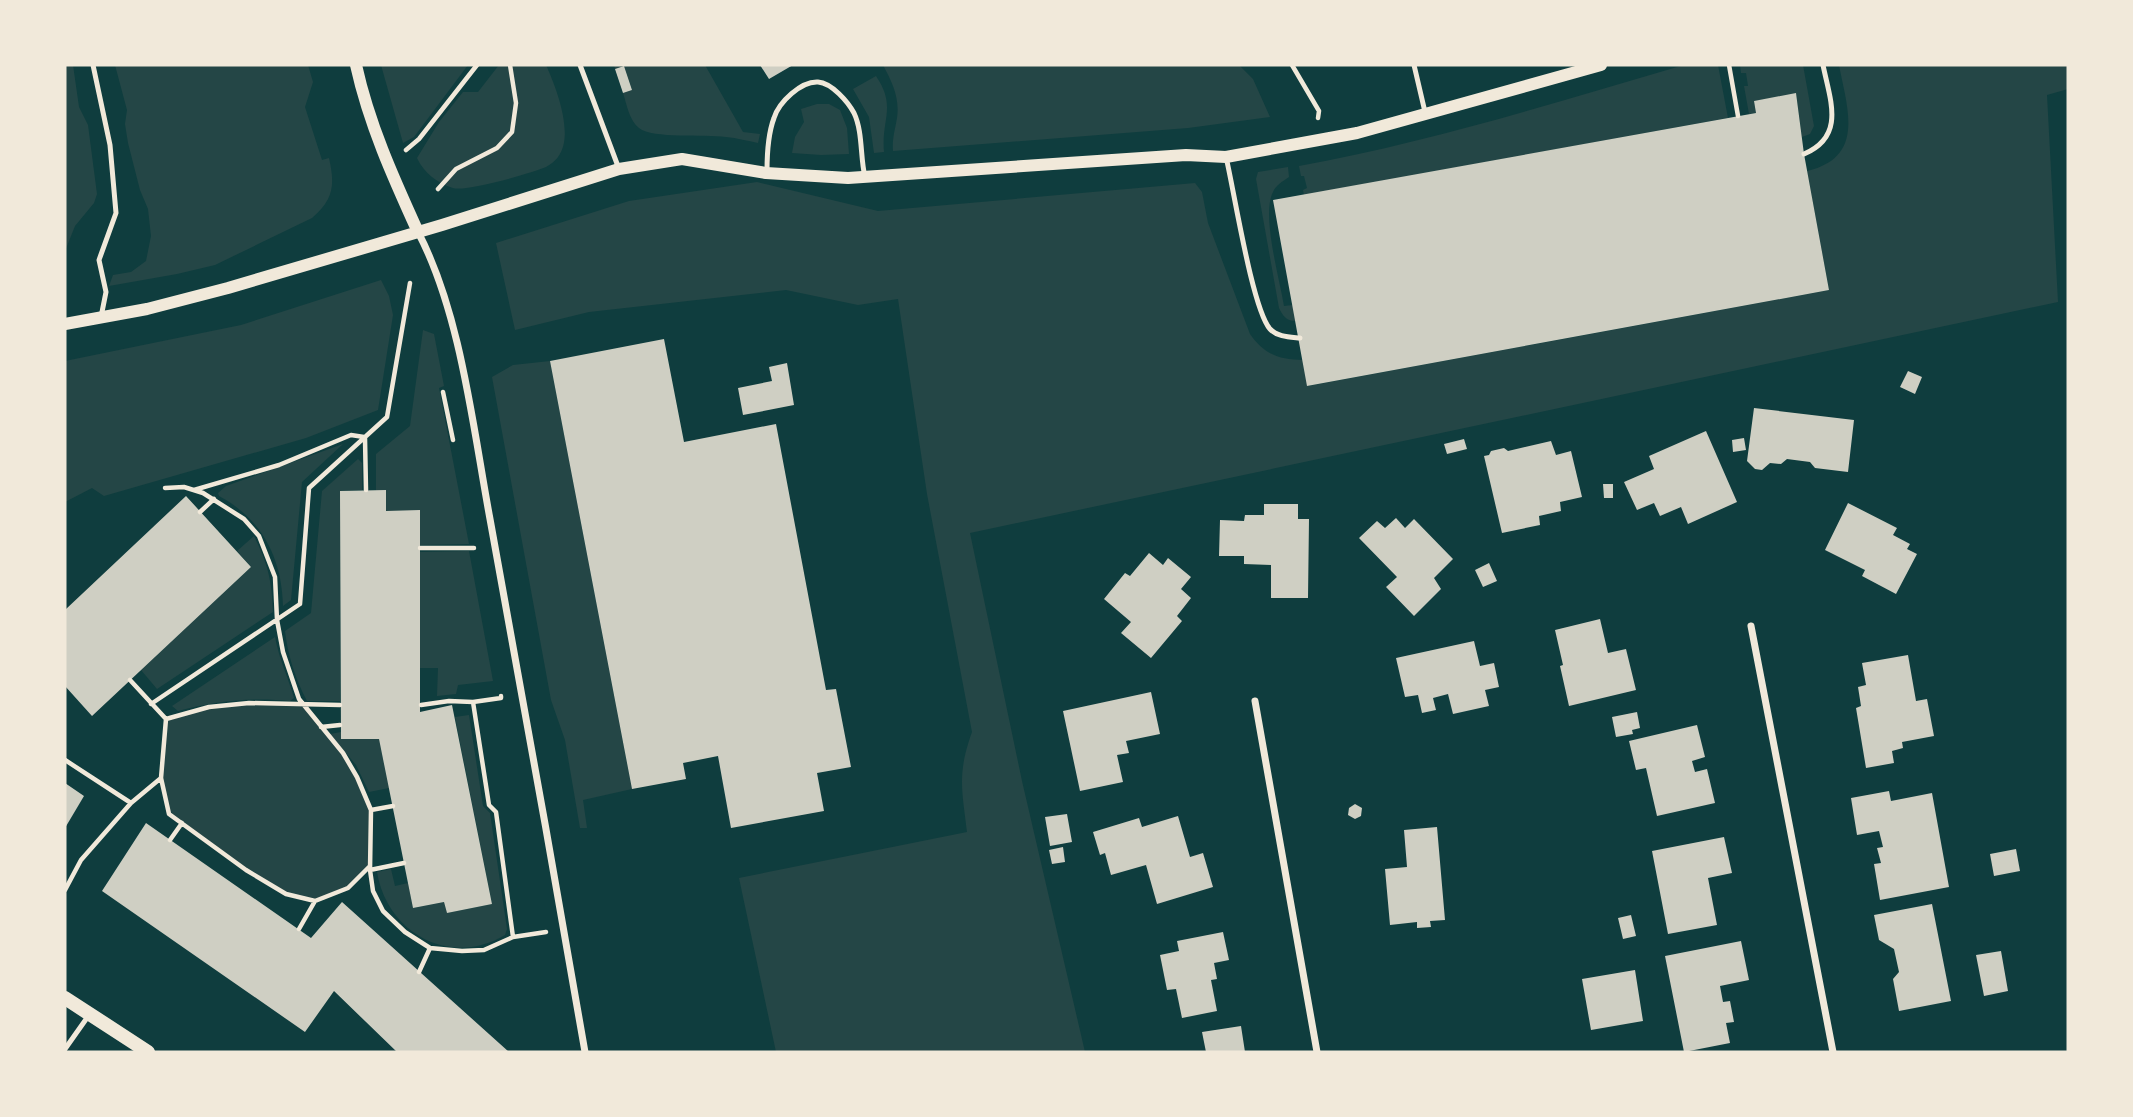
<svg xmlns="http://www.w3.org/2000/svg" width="2133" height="1117" font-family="Lato,sans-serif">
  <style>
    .green { fill: #244646 }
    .building { fill: #cfcfc3 }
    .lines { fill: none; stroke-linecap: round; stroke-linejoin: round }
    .path { stroke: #f1e9da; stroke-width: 4.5 }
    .service { stroke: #f1e9da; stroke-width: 5 }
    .minor { stroke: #f1e9da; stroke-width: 7 }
    .tertiary { stroke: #f1e9da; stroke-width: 12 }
    .secondary { stroke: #f1e9da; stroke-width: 14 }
  </style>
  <rect width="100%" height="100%" fill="#0f3d3e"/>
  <!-- green -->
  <path class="green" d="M65,65H73L79,107L88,125L97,194L94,203L75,226L65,251Z
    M115,65H308L313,82L305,107L322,160L329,158C335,185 334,199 312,218L215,265L177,274L109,286L113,275L131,272L146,261L151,236L148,209L140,190L128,143L125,124L127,110Z
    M381,65H468L414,137L403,143Z
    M499,65H546C556,87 575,135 558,157C556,160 550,165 546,167C532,173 466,192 453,188C437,183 424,173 417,158L439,122L463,92H478Z
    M614,65H705L743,132L760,134L758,143C748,141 737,138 726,137C704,134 653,139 639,128C629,120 627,105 623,93L632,90L624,66L615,69Z
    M883,65H1239L1253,79L1270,117L1188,128L893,151C892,139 895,130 897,118C900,98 892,82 883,65Z
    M1684,65H1718L1728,118L1304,195L1303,190L1307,188L1304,176H1301L1299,166C1430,142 1557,102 1684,65Z
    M1740,65H1803L1814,126L1810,134L1802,137L1796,94L1754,101L1756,113L1749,114L1744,86H1748L1746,73H1741Z
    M1839,65H2068V89L2047,95L2058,302L970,533L1022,781L1085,1052H776L739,878L967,832C962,790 957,774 972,732L927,494L898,299L858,305L786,290L589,312L515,330L496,243L629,201L757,182L878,211L1195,183L1202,192L1208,223L1250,334C1264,354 1279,360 1303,360L1308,386L1829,290L1807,171C1866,157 1847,108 1839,65Z
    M876,76C897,107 881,119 884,152L874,153L869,117L853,89Z
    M817,104H829L840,110L847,128L849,154L821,155L792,153L795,137L804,122L801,109Z
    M1288,167L1289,177C1282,182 1276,185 1273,192C1261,215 1280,280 1284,306L1293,305L1297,321C1287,322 1283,316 1279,308L1256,179L1258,172Z
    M381,280L389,296L393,315L378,410L306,438L104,496L92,488L65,502V361L241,325Z
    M423,330L434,334L444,386L439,388L469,544L420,545L419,511H386V491H376V454L410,426Z
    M550,361L632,789L583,800L587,828H580L565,740L551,700L492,377L513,365Z
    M343,444L302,482L291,600L283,606C282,558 262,519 219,496L218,493L226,486Z
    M358,459L362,463V490L340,491V701H307C295,678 288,656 285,631L311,613L322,491Z
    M254,536C268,564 272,581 273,612L157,689L141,670L251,567L237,551Z
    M469,551L493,681L458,685L456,694L437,696L438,668H420V552Z
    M275,637C279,659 288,677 294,698L290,701C251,697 216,701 178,711L172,706Z
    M249,703L305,706L343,753L371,810L370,867L348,888L315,901L286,894L245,870L169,814L161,778L166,719L209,707Z
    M469,715L483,806L490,813L507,929L505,935C450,968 387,933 377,872L391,869L395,886L408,883L413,908L444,902L447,913L492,904L455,717Z
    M341,732V739H379L389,788L369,792L356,765L330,734Z"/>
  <!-- building -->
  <path class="building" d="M760,65H793L769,79Z
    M624,66L632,90L623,93L615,69Z
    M1796,93L1804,154L1829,290L1307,386L1273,200L1756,113L1754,101Z
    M664,339L684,442L776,424L826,690L836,689L851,767L817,773L824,811L731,828L718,756L683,763L686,779L632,789L550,361Z
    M787,363L794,405L743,415L738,388L772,381L769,367Z
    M1908,371L1922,377L1915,394L1900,387Z
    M1754,408L1854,420L1848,472L1815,468L1810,462L1787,459L1781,464L1770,463L1762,470L1755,469L1747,461Z
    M1706,431L1737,502L1688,524L1681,507L1660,516L1654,503L1637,510L1624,482L1654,469L1649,456Z
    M1744,438L1746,450L1733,452L1732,440Z
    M1464,439L1467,449L1447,454L1444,444Z
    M1551,441L1556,455L1571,451L1582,497L1560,502L1561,511L1539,516L1540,525L1502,533L1484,456L1489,455L1491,451L1504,448L1508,451Z
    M1603,484H1613V498H1604Z
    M386,490V511L420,510V712L452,705L492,904L447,913L444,902L413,908L379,739H341L340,491Z
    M186,496L251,567L92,716L65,686V610Z
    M1848,503L1897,528L1893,535L1910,544L1907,549L1917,554L1896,594L1862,576L1865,570L1825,550Z
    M1264,504H1298V519H1309L1308,598H1271V565L1244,564V556H1219L1220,520L1244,521L1245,515H1264Z
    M1396,518L1405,528L1414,519L1453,559L1434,578L1441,589L1414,616L1386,587L1397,577L1359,538L1377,521L1385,528Z
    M1149,553L1163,565L1168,558L1191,577L1181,589L1191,598L1177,616L1182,621L1151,658L1121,633L1131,622L1104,599L1125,573L1130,576Z
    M1489,563L1497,581L1483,587L1475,570Z
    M1600,619L1608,653L1626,649L1636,690L1569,706L1560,666L1563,665L1555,630Z
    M1474,641L1480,666L1494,663L1499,687L1485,690L1489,706L1453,714L1448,694L1433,698L1436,710L1422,713L1418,695L1405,697L1396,658Z
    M1908,655L1916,701L1927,699L1934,736L1902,742L1903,748L1892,751L1894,763L1866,768L1856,708L1861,706L1858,687L1866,685L1862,663Z
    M1151,692L1160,734L1126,741L1129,753L1117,755L1123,782L1080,791L1063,711Z
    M1637,712L1640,728L1632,730L1633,734L1616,737L1612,717Z
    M1697,725L1705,757L1692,761L1695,772L1707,769L1715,803L1657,816L1646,768L1636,770L1629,741Z
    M65,783L84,796L65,828Z
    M1889,791L1891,801L1932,793L1949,887L1880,900L1874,864L1881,863L1877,848L1883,847L1879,831L1857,835L1851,798Z
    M1355,804L1362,808L1361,816L1355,819L1348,815L1349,808Z
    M1067,814L1072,842L1050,846L1045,817Z
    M1178,816L1190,857L1203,853L1213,887L1157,904L1146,865L1111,875L1105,853L1100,855L1093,832L1139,818L1142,827Z
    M146,823L311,938L342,902L509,1052H397L334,991L305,1032L102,891Z
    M1437,827L1445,920L1430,921L1431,927L1417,928V922L1390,925L1385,869L1407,867L1404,830Z
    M1724,837L1732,873L1708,878L1717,925L1668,934L1652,851Z
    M1063,847L1065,862L1052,864L1049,850Z
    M2016,849L2020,871L1994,876L1990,854Z
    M1932,904L1951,1001L1899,1011L1893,979L1899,972L1894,949L1879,940L1874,915Z
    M1631,915L1636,936L1623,939L1618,918Z
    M1223,932L1229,960L1214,963L1217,979L1211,980L1217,1011L1182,1018L1176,989L1167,990L1160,955L1179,951L1177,941Z
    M1741,941L1749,980L1720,986L1723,1002L1730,1001L1734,1022L1726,1023L1730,1043L1684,1052L1665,956Z
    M2001,951L2008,991L1984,996L1976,955Z
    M1635,970L1643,1021L1591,1030L1582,979Z
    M1241,1026L1245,1052H1206L1202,1032Z"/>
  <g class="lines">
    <!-- path -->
    <path class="path" d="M1292,65L1319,111L1318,118
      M1729,65L1738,116
      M406,150L419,139L477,65
      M438,189L456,169L497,148L512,132L516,103L510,65
      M443,392L453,440
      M365,438L366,490
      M165,488L184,487L203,493L244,519L259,536L275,577L277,620L283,652L299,699L343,753L357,777L371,810L370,870L373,891L383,911L405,932L430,948L462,951L484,950L513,937
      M194,490L279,465L351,435L364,437
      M200,512L214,499
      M420,548H474
      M130,680L166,719L209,707L249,703L340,705
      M501,696V698L473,702L489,805L496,812L513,937L546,932
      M151,704L300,604L309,488L387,417L410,283
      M421,705L449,701L473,702
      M166,719L161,778L169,814L246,870L286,894L315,901L348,888L369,867
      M321,727L340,725
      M65,760L131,803
      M371,810L393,806
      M170,840L182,823
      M370,870L404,863
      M65,890L81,860L131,803L161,778
      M299,929L315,901
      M419,972L430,948"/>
    <!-- service -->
    <path class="service" d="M93,65L110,145L116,213L99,260L106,292L101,317
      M580,65L619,169
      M1414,65L1425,112
      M1804,154C1846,136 1830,100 1823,65
      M1226,157C1234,190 1252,308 1270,329C1277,337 1290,337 1300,338
      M767,171C767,154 768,134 774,118C779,102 801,81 818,82C832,83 848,102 854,113C863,132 860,157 865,177
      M65,1049L89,1015"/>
    <!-- minor -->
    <path class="minor" d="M418,232C461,314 473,428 490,519C523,697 554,874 585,1052
      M1751,626L1833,1052
      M1255,701L1317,1052"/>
    <!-- tertiary -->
    <path class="tertiary" d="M356,65C369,124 393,177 418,232
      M65,324L147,309L228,288L442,225L619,169L682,159L766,173L848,178L1186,155L1226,157L1357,133L1601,65"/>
    <!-- secondary -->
    <path class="secondary" d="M65,998L148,1052"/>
  </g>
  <!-- border -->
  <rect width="2133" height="1117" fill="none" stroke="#f1e9da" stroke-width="133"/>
</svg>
